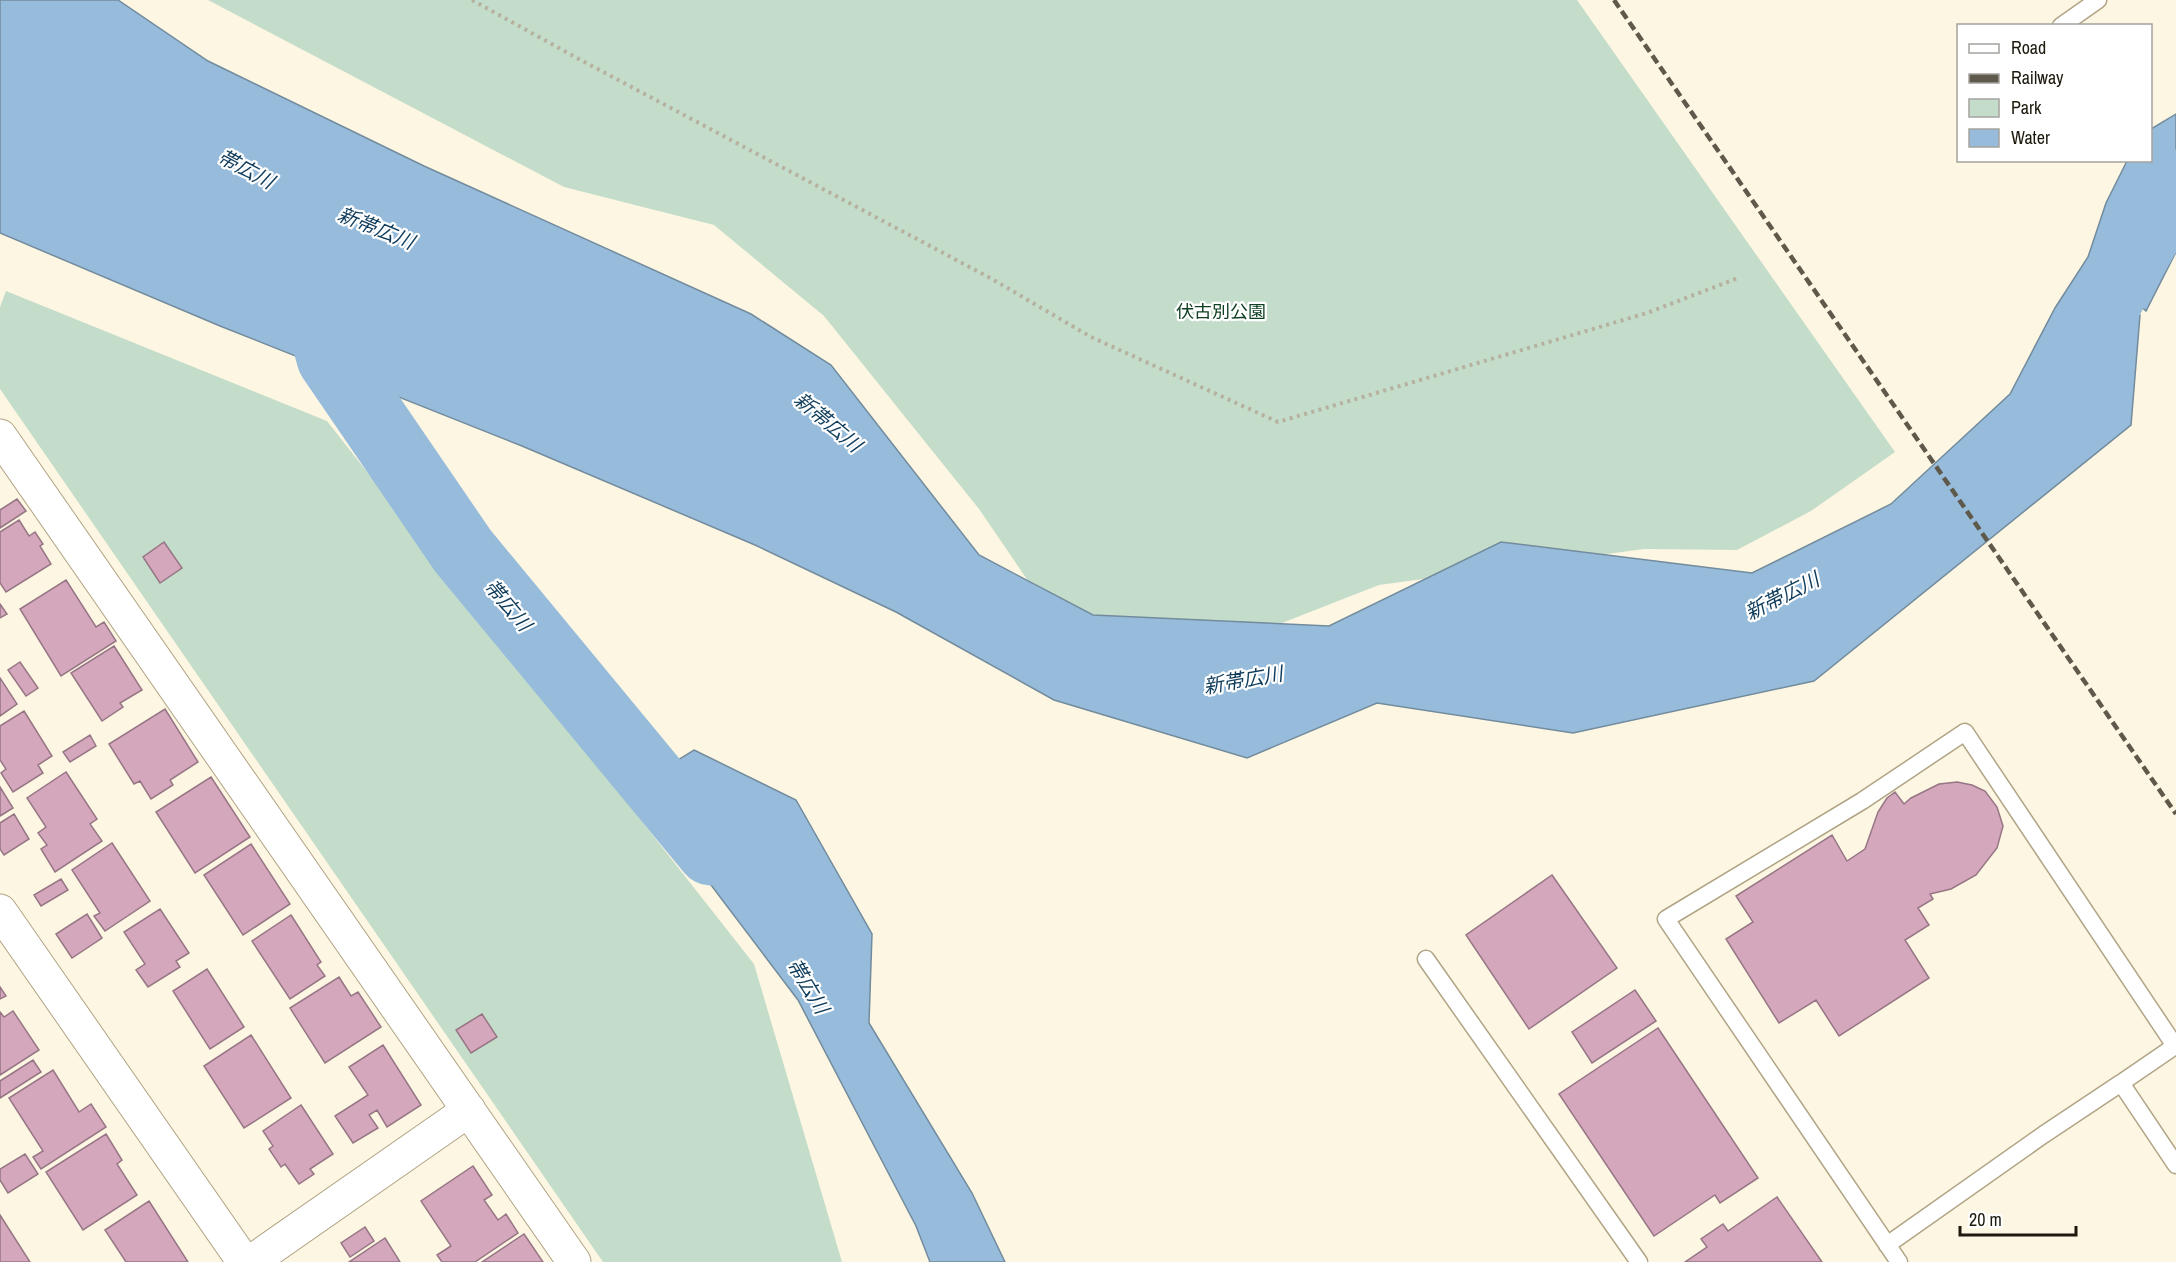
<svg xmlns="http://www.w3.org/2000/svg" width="2176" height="1262" font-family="'Archivo Narrow','Noto Sans JP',sans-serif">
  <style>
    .green { fill: #c4ddca }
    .water { fill: #97bcdb; stroke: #728b9d; stroke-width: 1.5 }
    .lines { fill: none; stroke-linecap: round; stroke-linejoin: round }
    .river { stroke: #97bcdb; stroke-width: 69 }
    .building { fill: #d5a7bc; stroke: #967685; stroke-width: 1.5 }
    .service-casing { stroke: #b0a485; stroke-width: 19 }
    .minor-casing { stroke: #b0a485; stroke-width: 35 }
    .path { stroke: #b6b09f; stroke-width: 4; stroke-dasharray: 3 4.5; stroke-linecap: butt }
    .service { stroke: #fff; stroke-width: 16 }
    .minor { stroke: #fff; stroke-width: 33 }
    .rail { stroke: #5e594b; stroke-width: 4.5; stroke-dasharray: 9 4.5; stroke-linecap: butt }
    .labels { text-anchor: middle; stroke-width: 4.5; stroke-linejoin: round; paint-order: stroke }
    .park-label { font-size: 18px; fill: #114023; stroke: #fff }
    .water-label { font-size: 20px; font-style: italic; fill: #0f3c5b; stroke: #fff }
  </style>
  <rect width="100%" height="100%" fill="#fdf6e2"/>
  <!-- green -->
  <path class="green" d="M208,0H1577L1895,452L1811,511L1737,550L1644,549L1379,585L1282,623L1222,639L1150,653L1035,591L979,509L824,316L714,225L564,187Z
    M6,291L327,421L754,964L842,1262H603L0,389V307Z"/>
  <!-- water -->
  <path class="water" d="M0,0H118L208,61L424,166L751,314L831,365L979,555L1093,615L1329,626L1501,542L1752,573L1891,504L2010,394L2055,308L2088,257L2106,203L2127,161L2150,160L2151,129L2176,114V252L2146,311L2094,263L2140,315L2131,425L1814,681L1573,733L1377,703L1247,758L1054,700L896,612L755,545L522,446L220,326L0,233Z
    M694,750L796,800L872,934L869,1023L972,1193L1005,1262H930L916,1226L798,1000L636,786Z"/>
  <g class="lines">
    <!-- river -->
    <path class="river" d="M312,286L331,358L463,551L711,851
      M2064,368L2080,349L2176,184"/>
  </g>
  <!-- building -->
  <path class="building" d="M17,499L26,511L0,528V510Z
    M19,520L29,536L35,532L43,544L40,546L51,564L6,592L0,583V532Z
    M164,542L182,568L160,583L143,557Z
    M66,580L96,627L104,622L116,641L61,676L20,609Z
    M0,604L7,614L0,618Z
    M114,646L142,690L120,703L123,707L102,721L71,673Z
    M20,662L38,688L26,696L8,670Z
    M0,678L17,704L0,716Z
    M165,709L198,762L170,780L173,785L151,799L140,781L134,784L109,744Z
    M24,711L52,756L38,765L43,773L13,792L1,773L6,769L0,760V726Z
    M90,735L96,746L70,762L63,752Z
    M66,772L97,819L90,824L102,841L55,872L41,849L47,845L38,833L46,827L27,798Z
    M211,777L250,837L195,873L156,812Z
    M1957,782L1972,785L1985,791L1997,807L2003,826L1997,848L1976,875L1951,889L1930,894L1933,899L1918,908L1929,925L1905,940L1929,978L1839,1036L1816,1000L1779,1023L1726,939L1753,922L1736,896L1832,835L1847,861L1865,849L1878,812L1887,798L1895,792L1904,804L1911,798L1939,784Z
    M0,787L13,808L0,816Z
    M14,814L29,839L4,855L0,849V823Z
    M112,843L150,901L105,931L94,916L100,913L72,870Z
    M251,844L290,904L243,935L204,875Z
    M1552,875L1617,968L1529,1029L1466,935Z
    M61,879L68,890L41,906L34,895Z
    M160,909L189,953L176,961L180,967L148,987L136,970L145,964L124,932Z
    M87,914L102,938L72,958L56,934Z
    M291,915L321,962L317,965L325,976L290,999L252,941Z
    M207,969L244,1027L210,1049L173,991Z
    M339,977L351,996L358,992L381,1027L325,1063L290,1008Z
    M0,987L6,996L0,999Z
    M1635,990L1656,1021L1592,1063L1572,1032Z
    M13,1011L39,1050L0,1075V1012L4,1017Z
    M482,1014L497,1037L471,1053L456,1030Z
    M1658,1028L1758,1178L1720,1203L1715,1195L1654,1236L1559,1094Z
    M251,1035L291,1098L244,1128L204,1066Z
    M383,1045L421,1105L387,1127L377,1110L369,1115L378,1128L353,1143L335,1116L368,1095L349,1067Z
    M33,1060L41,1072L0,1098V1081Z
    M53,1070L79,1112L91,1104L106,1127L41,1169L33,1157L43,1151L9,1098Z
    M301,1105L333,1154L310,1169L314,1174L299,1184L285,1164L281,1167L269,1149L273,1146L263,1131Z
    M106,1134L122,1160L117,1164L137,1195L83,1230L46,1172Z
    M25,1154L38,1174L8,1193L0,1180V1169Z
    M473,1166L492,1195L484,1200L498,1220L506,1214L518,1233L475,1262H442L437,1255L451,1246L421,1201Z
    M1777,1197L1822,1262H1685L1707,1247L1701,1239L1723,1224L1728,1231Z
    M149,1201L188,1262H126L105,1230Z
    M0,1215L30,1262H0Z
    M365,1227L374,1241L350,1257L341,1243Z
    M524,1234L543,1262H482Z
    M385,1238L400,1262H349Z"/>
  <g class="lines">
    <!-- service casing -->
    <g class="service-casing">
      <path id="service" d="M2061,26L2098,0
        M1426,959L1639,1262
        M1887,1245L2043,1135L2121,1083L2176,1165
        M1899,1262L1666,919L1862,801L1965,732L2175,1046L2121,1083"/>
    </g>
    <!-- minor casing -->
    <g class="minor-casing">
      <path id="minor" d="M0,436L574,1262
        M0,911L244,1262
        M251,1262L469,1110"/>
    </g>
    <!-- path -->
    <path class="path" d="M472,0L577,58L992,279L1091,337L1278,422L1647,313L1738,278"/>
    <!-- service -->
    <use href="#service" class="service"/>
    <!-- minor -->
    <use href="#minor" class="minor"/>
    <!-- rail -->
    <path class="rail" d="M1614,0L2176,814"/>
  </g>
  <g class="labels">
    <!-- park labels -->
    <g class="park-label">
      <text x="1221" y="318">伏古別公園</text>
    </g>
    <!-- water labels -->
    <g class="water-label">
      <text transform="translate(246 169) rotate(28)" y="7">帯広川</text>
      <text transform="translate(376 228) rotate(22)" y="7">新帯広川</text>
      <text transform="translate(828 422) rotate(40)" y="7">新帯広川</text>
      <text transform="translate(1782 596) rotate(-27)" y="7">新帯広川</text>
      <text transform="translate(508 605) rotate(50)" y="7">帯広川</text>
      <text transform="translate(1243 680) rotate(-10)" y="7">新帯広川</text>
      <text transform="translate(808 986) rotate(59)" y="7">帯広川</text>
    </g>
  </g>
  <!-- legend -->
  <rect x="1957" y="24" width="195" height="138" fill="#ffffff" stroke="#a5a39e" stroke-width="1.5"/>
  <rect x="1969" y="44" width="30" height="9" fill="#ffffff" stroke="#a5a39e" stroke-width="1.5"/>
  <text x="2011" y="54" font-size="18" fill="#1d190d">Road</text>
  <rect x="1969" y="74" width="30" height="9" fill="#5e594b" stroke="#a5a39e" stroke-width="1.5"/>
  <text x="2011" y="84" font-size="18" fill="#1d190d">Railway</text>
  <rect x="1969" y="99" width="30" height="18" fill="#c4ddca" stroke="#a5a39e" stroke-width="1.5"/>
  <text x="2011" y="114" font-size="18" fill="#1d190d">Park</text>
  <rect x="1969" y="129" width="30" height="18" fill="#97bcdb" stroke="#a5a39e" stroke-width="1.5"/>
  <text x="2011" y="144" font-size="18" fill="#1d190d">Water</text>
  <!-- scale -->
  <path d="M1960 1226v9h116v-9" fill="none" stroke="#1d190d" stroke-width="3"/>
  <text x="1969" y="1226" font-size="18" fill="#1d190d" stroke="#ffffff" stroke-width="4.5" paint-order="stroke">20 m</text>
</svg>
